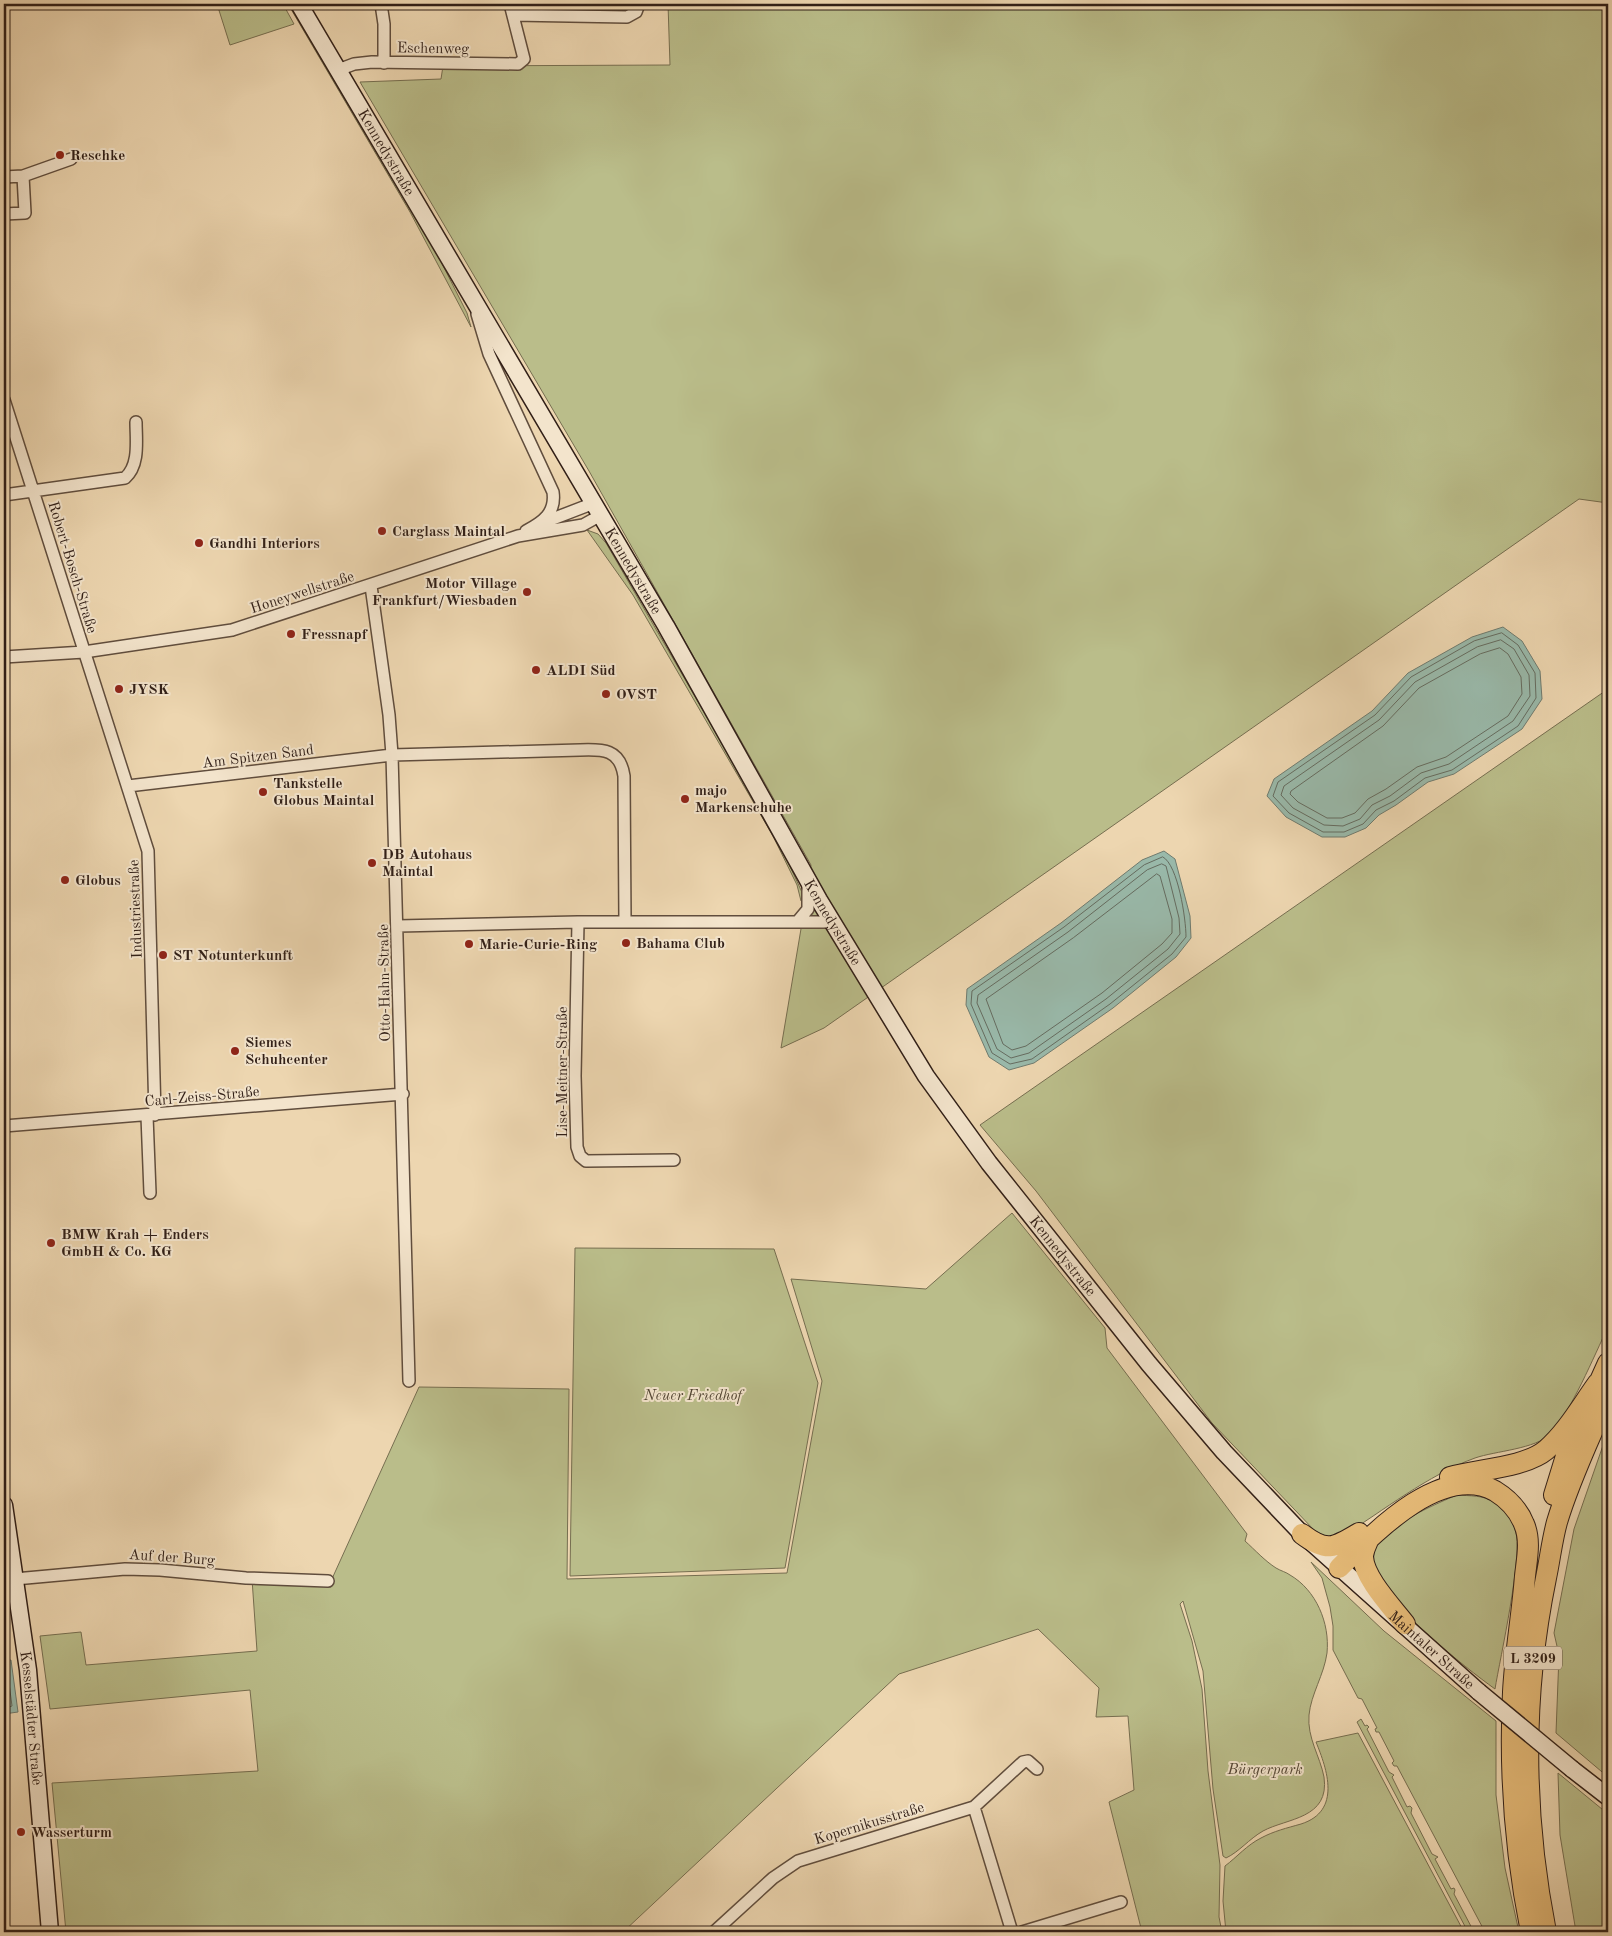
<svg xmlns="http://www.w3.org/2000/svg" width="1612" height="1936" font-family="'Old Standard TT',serif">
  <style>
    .green { fill: #babd8a; stroke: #766e50 }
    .water { fill: #99b9aa; stroke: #6f7b6f }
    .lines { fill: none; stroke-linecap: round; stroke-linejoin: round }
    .shore { stroke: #656c60; stroke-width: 1 }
    .street-casing { stroke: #604d3d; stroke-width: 14 }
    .secondary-casing { stroke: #311f17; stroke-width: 19 }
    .highway-casing { stroke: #311f17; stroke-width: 22 }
    .street { stroke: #f3e4cc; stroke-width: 11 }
    .secondary { stroke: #f3e4cc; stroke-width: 16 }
    .highway { stroke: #e6bb78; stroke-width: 20 }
    .secondary-bridge-casing { stroke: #311f17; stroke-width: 19; stroke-linecap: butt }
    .secondary-bridge { stroke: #f3e4cc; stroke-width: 16 }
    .poi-dot { fill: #8f2418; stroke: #f3e4cc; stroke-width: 2 }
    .labels { text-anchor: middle; stroke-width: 4; stroke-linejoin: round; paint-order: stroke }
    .shield { fill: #f3e4cc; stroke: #6b5a4d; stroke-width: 1 }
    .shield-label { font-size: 14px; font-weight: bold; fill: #311f17 }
    .street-label { font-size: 15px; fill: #311f17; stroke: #f3e4cc }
    .poi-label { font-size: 15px; font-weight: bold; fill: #311f17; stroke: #f3e4cc; text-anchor: start }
    .park-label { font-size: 15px; font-style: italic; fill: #534634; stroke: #f3e4cc }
  </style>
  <rect width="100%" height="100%" fill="#edd6b0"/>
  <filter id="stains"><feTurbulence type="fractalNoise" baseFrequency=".004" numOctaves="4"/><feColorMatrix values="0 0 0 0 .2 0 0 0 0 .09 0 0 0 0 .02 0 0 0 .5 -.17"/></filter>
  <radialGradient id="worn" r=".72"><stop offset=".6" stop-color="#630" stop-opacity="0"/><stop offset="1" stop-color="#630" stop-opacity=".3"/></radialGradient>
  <!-- green -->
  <path class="green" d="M217,4H283L294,24L230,45Z
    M288,4H293L429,238L467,313L471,327L410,212Z
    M668,4H1608V503L1579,499L824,1028L781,1048L805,905L801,901L797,885L773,836L633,595L587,530L598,534L606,543L777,838L806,901L811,865L589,471L360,82L441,79L443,66L670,65Z
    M1608,689V1327C1594,1356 1571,1412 1550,1434C1536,1449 1495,1451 1475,1458C1428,1475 1383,1511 1341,1537C1330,1538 1323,1536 1314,1530L1212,1423L1036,1191L980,1125Z
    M1012,1213L1105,1328L1107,1348L1247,1534L1245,1541C1255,1550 1265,1561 1276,1568C1281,1571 1286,1572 1290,1575C1316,1590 1330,1623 1327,1653C1324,1675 1311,1694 1309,1715C1307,1738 1320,1756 1324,1777C1330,1819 1287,1818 1263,1831C1249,1839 1239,1852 1226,1858L1223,1856L1213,1789L1203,1671L1183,1601L1180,1604L1192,1641L1202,1689L1208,1771L1220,1865L1219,1917L1222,1932H1142L1109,1802L1134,1790L1128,1716L1096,1717L1099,1688L1038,1629L899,1674L623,1932H66L52,1783L258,1771L250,1690L50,1709L40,1636L81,1632L86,1665L257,1651L252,1579L331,1581L419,1387L569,1389L567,1579L787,1573L822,1381L791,1279L926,1289Z
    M575,1248L774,1249L818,1383L785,1568L570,1576Z
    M1608,1431V1777L1556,1733L1559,1655L1554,1633L1574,1529Z
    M1457,1495C1470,1496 1483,1495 1494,1502C1503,1507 1512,1520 1515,1529C1524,1553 1500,1658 1495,1689C1463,1666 1392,1609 1377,1575C1371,1563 1373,1544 1383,1535C1399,1521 1437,1503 1457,1495Z
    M1311,1562L1384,1631L1496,1721V1795L1505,1868L1519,1932H1485L1397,1766H1394L1392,1763L1394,1761L1379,1732H1376L1375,1729L1377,1728L1362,1699L1358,1698L1333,1650V1626L1330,1607L1322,1578Z
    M1361,1719L1365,1726L1367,1725L1369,1727L1367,1729L1389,1772L1394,1775L1392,1777L1407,1807L1410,1806L1412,1808L1411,1813L1432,1854L1438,1857L1435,1859L1451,1889L1454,1888L1455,1890L1454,1894L1474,1932H1468L1357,1722Z
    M1358,1733L1464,1932H1226L1223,1901L1225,1866C1237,1857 1247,1845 1261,1838C1274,1831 1287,1828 1301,1824C1342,1811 1327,1769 1316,1742Z
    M1558,1773L1608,1814V1932H1576L1560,1835Z"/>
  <!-- water -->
  <path class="water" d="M1503,627L1522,641L1540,671L1542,699L1522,729L1454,774L1428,782L1396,805L1379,815L1366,828L1345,837H1322L1286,817L1267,796L1274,779L1372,711L1408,673L1472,637Z
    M1164,851L1175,859L1190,916L1191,938L1176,957L1113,1008L1034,1063L1009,1070L989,1057L966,1005L967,989L1061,923L1142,860Z
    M11,1660L18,1712L4,1714V1661Z"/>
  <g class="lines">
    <!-- shore -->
    <path class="shore" d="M1502,633L1518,645L1535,673L1536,698L1518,726L1452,770L1425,778L1394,801L1376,810L1363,824L1344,832H1323L1289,813L1273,796L1278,782L1375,715L1411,677L1474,641Z
      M1501,640L1514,649L1529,675L1530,696L1513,721L1449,764L1421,773L1390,796L1372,805L1360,819L1343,826L1324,825L1293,808L1281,795L1284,786L1379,720L1415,682L1477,647Z
      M1500,648L1508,654L1521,677L1522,694L1508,716L1446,757L1417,767L1386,789L1368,799L1355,813L1342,818H1327L1298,802L1290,794L1291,791L1383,726L1419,688L1480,654Z
      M1163,857C1178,865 1186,919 1186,937L1172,954L1110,1004L1032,1059L1010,1064L992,1053L971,1004L972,991L1064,927L1144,865Z
      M1162,864L1166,866L1179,918L1180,934L1168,949L1106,999L1029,1053L1011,1058L997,1049L977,1003L978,995L1068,932L1147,870Z
      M1157,874L1160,876L1172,919V933L1162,944L1102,993L1026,1046L1012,1050L1003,1044L986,999L1073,938Z
      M4,1666L7,1668L12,1706L4,1709"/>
    <!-- street casing -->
    <g class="street-casing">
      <path id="street" d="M381,4L384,24V63
        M513,15L627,17L636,12L639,4
        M338,70L354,64L372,62L518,64L524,59L523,55L510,4
        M23,176L71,159
        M4,177L23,176L25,213L4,214
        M477,314L489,354L553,492C556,513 543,522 526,531
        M4,400L148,851L155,1115
        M4,495L125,478C140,465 136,440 136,422
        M542,523L594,503
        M371,586L389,715L392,755L409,1381
        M4,657L84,652L232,630L518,536L583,525L601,515
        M128,786L392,755L580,750C603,749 620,749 624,776L625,922
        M798,921L808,909V884
        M578,922L575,1076L577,1147L580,1156L586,1161L674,1160
        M398,926L578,922H833
        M147,1116L150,1193
        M4,1126L403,1094
        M15,1579L125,1569L160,1570L246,1578L328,1581
        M974,1807L1012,1932
        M714,1932L773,1878L798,1861L974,1807L1023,1762L1028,1761L1037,1769
        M1022,1932L1121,1902"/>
    </g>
    <!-- secondary casing -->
    <g class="secondary-casing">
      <g id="secondary">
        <path id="s1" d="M299,4L666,626L819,900L926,1076L989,1163L1149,1364L1224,1452L1302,1534L1479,1692"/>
        <path id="s2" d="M4,1505L28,1670L50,1932"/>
        <path d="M1572,1769L1608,1797"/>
      </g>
    </g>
    <!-- highway casing -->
    <g class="highway-casing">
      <path id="highway" d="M1450,1477C1477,1469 1524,1468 1546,1450C1567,1432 1582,1405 1598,1383
        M1554,1495L1566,1456L1608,1363
        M1302,1534C1327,1553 1334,1548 1359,1533
        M1369,1538C1367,1544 1363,1550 1363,1557C1364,1578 1392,1607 1405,1624
        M1339,1568C1373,1534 1441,1462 1495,1491C1508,1499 1518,1509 1524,1524C1531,1540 1527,1558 1525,1576C1522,1615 1515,1653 1513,1692C1509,1773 1515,1853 1531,1932
        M1546,1932C1523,1815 1522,1695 1546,1578C1550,1559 1552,1540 1557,1522C1570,1478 1591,1436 1608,1395"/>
    </g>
    <!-- street -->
    <use href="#street" class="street"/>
    <!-- secondary -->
    <use href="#secondary" class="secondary"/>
    <!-- highway -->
    <use href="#highway" class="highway"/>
    <!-- secondary-bridge casing -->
    <g class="secondary-bridge-casing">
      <path id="secondary-bridge" d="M1479,1692L1572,1769"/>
    </g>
    <!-- secondary-bridge -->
    <use href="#secondary-bridge" class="secondary-bridge"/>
  </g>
  <!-- markers -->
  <g class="poi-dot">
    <circle cx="60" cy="155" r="5"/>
    <circle cx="382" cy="531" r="5"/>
    <circle cx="199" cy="543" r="5"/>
    <circle cx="527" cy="592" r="5"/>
    <circle cx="291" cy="634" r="5"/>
    <circle cx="536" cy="670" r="5"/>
    <circle cx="119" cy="689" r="5"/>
    <circle cx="606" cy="694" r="5"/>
    <circle cx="263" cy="792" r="5"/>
    <circle cx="685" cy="799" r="5"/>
    <circle cx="372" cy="863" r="5"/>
    <circle cx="65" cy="880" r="5"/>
    <circle cx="626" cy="943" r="5"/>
    <circle cx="469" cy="944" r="5"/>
    <circle cx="163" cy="955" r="5"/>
    <circle cx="235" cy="1051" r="5"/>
    <circle cx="51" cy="1243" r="5"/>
    <circle cx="21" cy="1832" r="5"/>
  </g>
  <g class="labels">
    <!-- shield labels -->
    <rect class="shield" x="1504" y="1646.5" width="58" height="23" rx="4"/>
    <g class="shield-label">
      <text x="1533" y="1663">L 3209</text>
    </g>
    <!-- street labels -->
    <g class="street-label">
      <text transform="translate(433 48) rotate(1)" y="5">Eschenweg</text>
      <text dy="5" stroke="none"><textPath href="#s1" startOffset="172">Kennedystraße</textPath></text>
      <text transform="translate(73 567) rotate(73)" y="5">Robert-Bosch-Straße</text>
      <text dy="5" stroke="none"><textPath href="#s1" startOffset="658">Kennedystraße</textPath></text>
      <text transform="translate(302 592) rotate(-18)" y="5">Honeywellstraße</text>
      <text transform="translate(258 756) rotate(-7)" y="5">Am Spitzen Sand</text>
      <text transform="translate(135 909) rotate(-92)" y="5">Industriestraße</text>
      <text dy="5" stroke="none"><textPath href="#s1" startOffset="1062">Kennedystraße</textPath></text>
      <text transform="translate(384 983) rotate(-91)" y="5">Otto-Hahn-Straße</text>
      <text transform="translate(562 1072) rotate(-90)" y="5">Lise-Meitner-Straße</text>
      <text transform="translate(202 1096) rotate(-5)" y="5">Carl-Zeiss-Straße</text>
      <text dy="5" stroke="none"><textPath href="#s1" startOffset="1468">Kennedystraße</textPath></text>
      <text transform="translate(172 1557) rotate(4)" y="5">Auf der Burg</text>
      <text dy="5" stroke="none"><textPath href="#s1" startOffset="2009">Maintaler Straße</textPath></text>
      <text dy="5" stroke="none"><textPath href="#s2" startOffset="215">Kesselstädter Straße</textPath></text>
      <text transform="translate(869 1823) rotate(-17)" y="5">Kopernikusstraße</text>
    </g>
    <!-- poi labels -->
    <g class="poi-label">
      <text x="70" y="160">Reschke</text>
      <text x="392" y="536">Carglass Maintal</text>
      <text x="209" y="548">Gandhi Interiors</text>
      <text x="517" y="588" text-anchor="end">Motor Village<tspan x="517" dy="17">Frankfurt/Wiesbaden</tspan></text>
      <text x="301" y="639">Fressnapf</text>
      <text x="546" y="675">ALDI Süd</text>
      <text x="129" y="694">JYSK</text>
      <text x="616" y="699">OVST</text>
      <text x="273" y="788">Tankstelle<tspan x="273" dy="17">Globus Maintal</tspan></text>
      <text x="695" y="795">majo<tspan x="695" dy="17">Markenschuhe</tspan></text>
      <text x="382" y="859">DB Autohaus<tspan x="382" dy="17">Maintal</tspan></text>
      <text x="75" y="885">Globus</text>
      <text x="636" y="948">Bahama Club</text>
      <text x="479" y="949">Marie-Curie-Ring</text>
      <text x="173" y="960">ST Notunterkunft</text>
      <text x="245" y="1047">Siemes<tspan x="245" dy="17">Schuhcenter</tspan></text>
      <text x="61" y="1239">BMW Krah + Enders<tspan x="61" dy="17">GmbH &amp; Co. KG</tspan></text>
      <text x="31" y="1837">Wasserturm</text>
    </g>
    <!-- park labels -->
    <g class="park-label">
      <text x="693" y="1400">Neuer Friedhof</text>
      <text x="1265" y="1774">Bürgerpark</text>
    </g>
  </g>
  <!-- margin -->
  <rect width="1612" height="1936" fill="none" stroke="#edd6b0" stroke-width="20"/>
  <rect x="5" y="5" width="1602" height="1926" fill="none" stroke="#311f17" stroke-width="2.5"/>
  <rect x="10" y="10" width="1592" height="1916" fill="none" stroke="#311f17"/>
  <rect width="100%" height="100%" filter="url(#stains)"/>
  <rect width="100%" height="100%" fill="url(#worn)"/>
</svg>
